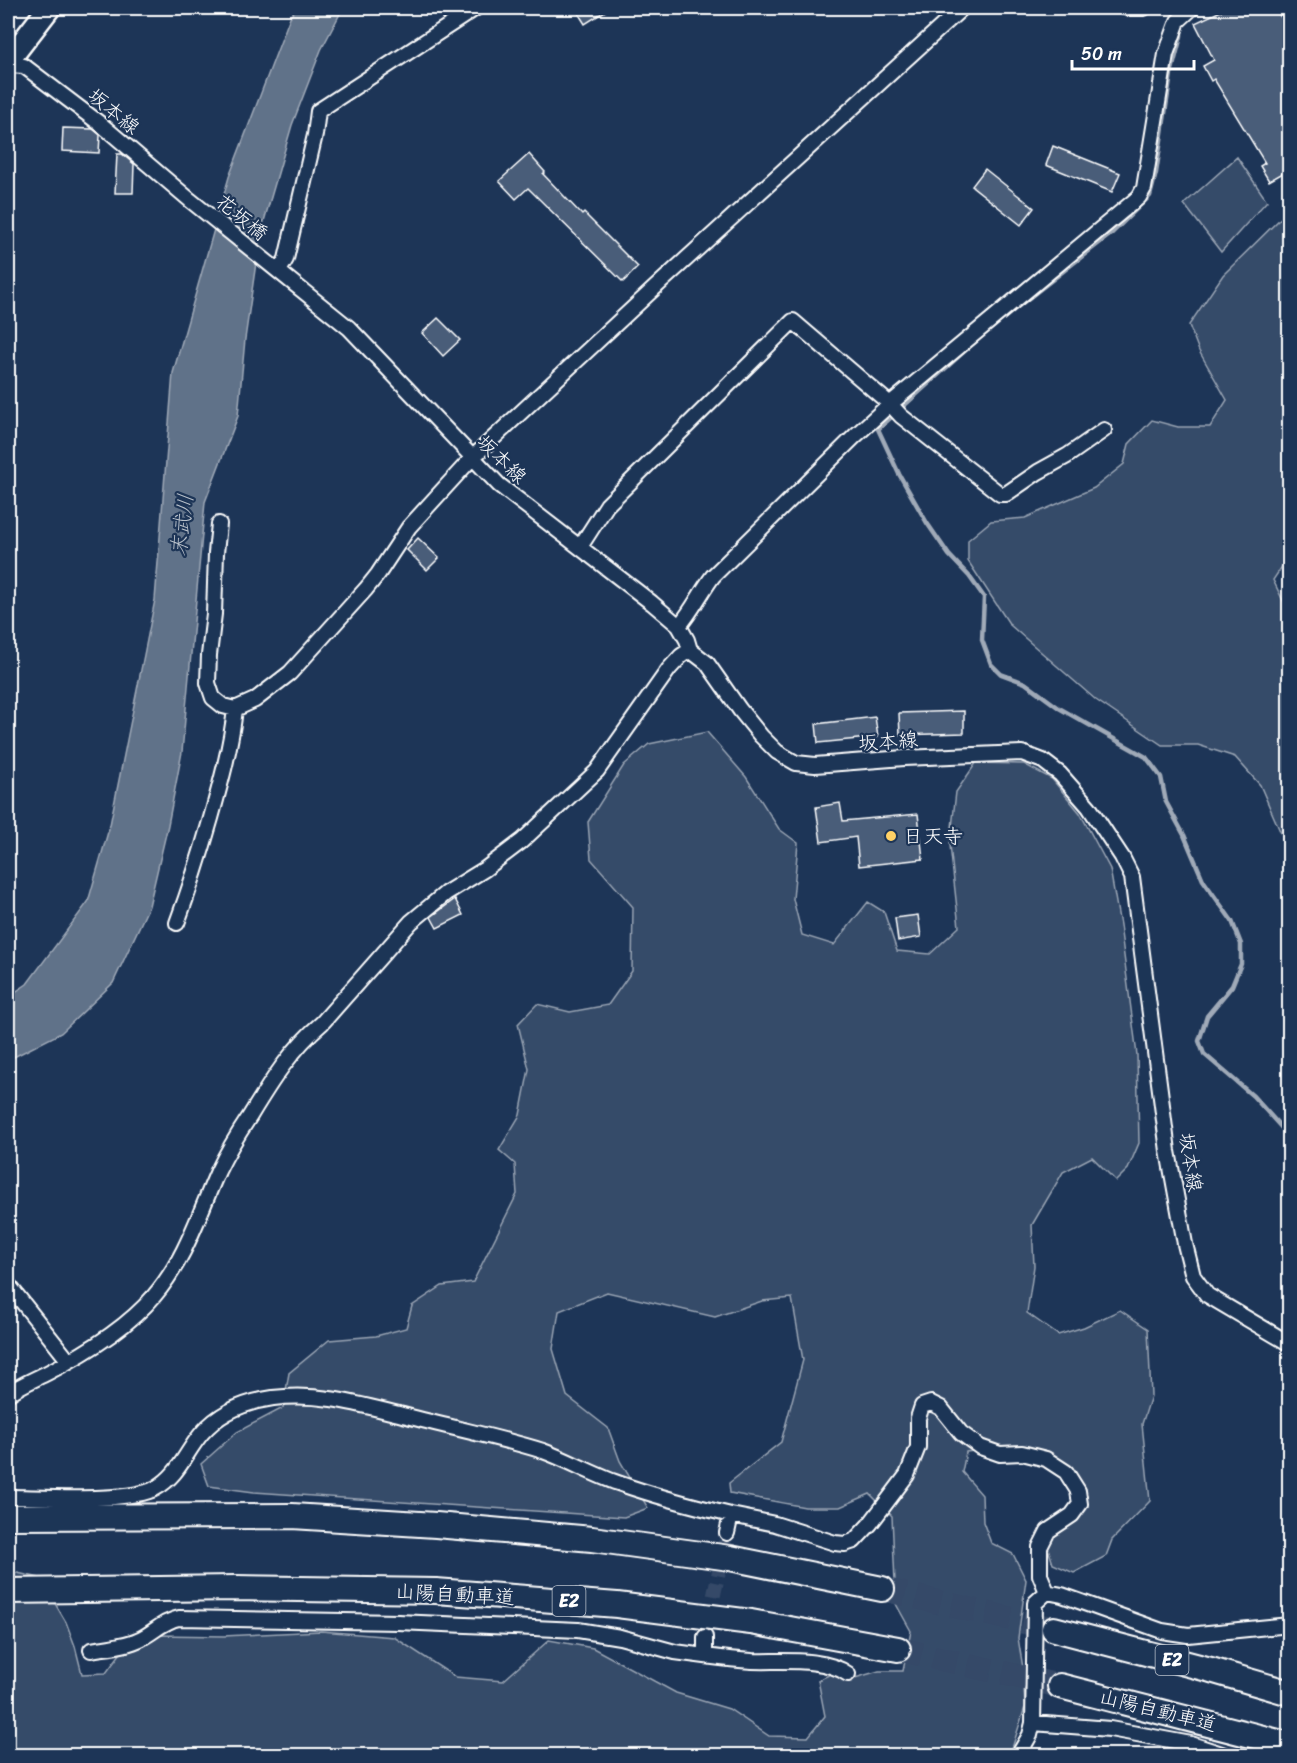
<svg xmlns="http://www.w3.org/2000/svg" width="1297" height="1763" font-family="Sriracha,'Klee One',sans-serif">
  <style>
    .green { fill: #364b69; stroke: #9aa5b4; stroke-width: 1.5 }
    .water { fill: #617289; stroke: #a0aab8; stroke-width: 1.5 }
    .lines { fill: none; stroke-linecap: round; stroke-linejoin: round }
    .stream { stroke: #a0aab8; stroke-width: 4.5 }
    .building { fill: #4a5d79; stroke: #fff; stroke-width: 1.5 }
    .street-tunnel { stroke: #344968; stroke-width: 14; stroke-dasharray: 14 7; stroke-linecap: butt }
    .highway-tunnel { stroke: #344968; stroke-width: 24; stroke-dasharray: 24 12; stroke-linecap: butt }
    .street-casing { stroke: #fff; stroke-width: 18 }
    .primary-casing { stroke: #fff; stroke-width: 26 }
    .highway-casing { stroke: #fff; stroke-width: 28 }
    .street { stroke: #1d3557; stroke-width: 14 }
    .primary { stroke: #1d3557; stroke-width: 21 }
    .highway { stroke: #1d3557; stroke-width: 24 }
    .poi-dot { fill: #ffd166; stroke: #1d3557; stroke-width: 2 }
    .labels { text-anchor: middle; stroke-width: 4.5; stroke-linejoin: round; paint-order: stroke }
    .shield { fill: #1d3557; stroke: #bbc2cd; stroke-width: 1.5 }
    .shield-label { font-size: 18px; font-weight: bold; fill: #fff }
    .street-label { font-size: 20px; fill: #fff; stroke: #1d3557 }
    .poi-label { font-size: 20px; fill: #fff; stroke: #1d3557; text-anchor: start }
    .water-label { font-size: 21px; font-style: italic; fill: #b8c0ca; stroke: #1d3557 }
  </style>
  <rect width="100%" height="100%" fill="#1d3557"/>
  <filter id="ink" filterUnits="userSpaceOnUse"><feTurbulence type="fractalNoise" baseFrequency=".0167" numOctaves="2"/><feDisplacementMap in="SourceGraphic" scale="12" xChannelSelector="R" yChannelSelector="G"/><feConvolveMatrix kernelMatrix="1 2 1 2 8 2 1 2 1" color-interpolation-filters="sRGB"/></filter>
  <g filter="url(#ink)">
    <!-- green -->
    <path class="green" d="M1237,157L1267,201L1221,252L1184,204Z
      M1284,215L1290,218V562H1285L1273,580L1289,613V846L1286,845L1260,785L1235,757L1198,745H1162L1096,700L1010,625L968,561V540L991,521L1025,518L1094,488L1124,464L1129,444L1152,420L1178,427H1210L1227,400L1199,351L1189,325L1223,275Z
      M707,732L746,777L779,829L798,843L793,899L802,935L834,945L868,902L884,912L897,951L930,954L959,927L950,845L956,792L976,763L1024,764L1052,779L1080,813L1110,869L1120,925L1137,1055L1139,1143L1128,1169L1116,1181L1092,1157L1063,1172L1032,1225L1034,1266L1027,1313L1058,1335L1084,1327L1120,1310L1148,1329L1151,1396L1142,1424L1150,1501L1112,1540L1106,1556L1074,1573L1053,1564L1047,1545L1061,1529L1081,1514L1086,1489L1067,1464L1029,1448H1001L966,1452L962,1472L982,1495L983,1522L991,1543L1013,1554L1026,1580L1018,1638L1023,1668L1025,1707L1010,1755L8,1756V1571L40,1578L66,1622L75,1646L82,1674L106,1673L120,1654L157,1635L224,1636L321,1631L394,1637L455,1677L503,1681L549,1640L593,1648L676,1693L729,1709L769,1736L808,1737L825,1716L818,1680L831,1674L855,1678L879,1671H903L911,1631L896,1604L892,1516L870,1494L840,1507H805L730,1493L729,1483L781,1442L803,1360L792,1298L762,1301L715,1317L607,1292L559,1311L553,1349L567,1396L608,1428L620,1461L648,1508L624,1517L254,1492L209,1486L201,1464L237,1432L283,1408L289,1373L329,1340L376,1336L406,1328L412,1306L442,1286L473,1282L517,1194L515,1164L499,1150L520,1115L529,1069L518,1024L537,1004L570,1012L608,1005L632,971L633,907L591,859L588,822L624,765L649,744Z"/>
    <!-- water -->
    <path class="water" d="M296,8H343L321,50L292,125L260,235L245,339L238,416L205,502L182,752L168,825L149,906L113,983L61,1033L8,1060V997L27,984L88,902L110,825L155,600L173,373L229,177L290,17Z"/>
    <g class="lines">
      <!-- stream -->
      <path class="stream" d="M1016,308L1112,233L1150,196L1156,173L1171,74L1181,36V26
        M979,338L878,429L899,474L927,523L949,555L969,576L984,597L982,640L991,664L1001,674L1025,683L1059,708L1146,757L1161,777L1166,802L1184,835L1203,880L1232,921L1241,944V964L1232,986L1207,1016L1199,1041L1204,1054L1253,1096L1290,1137"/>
    </g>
    <!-- building -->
    <path class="building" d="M575,8H610L585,24Z
      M1227,8H1275L1290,31V169L1269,181L1260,166L1265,163L1214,79L1211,81L1203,66L1214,60L1195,23Z
      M63,128L93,129L100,135L99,153L62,151Z
      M1053,146L1120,173L1112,192L1046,165Z
      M117,154H122L134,164L133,193H115Z
      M529,154L545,172L543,174L582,215L584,213L638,267L623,282L528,188L516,199L499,181Z
      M985,169L1034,208L1021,225L972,186Z
      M438,318L460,340L443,356L422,333Z
      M418,538L439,558L427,570L407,550Z
      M964,711V733L900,735L899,713Z
      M875,717L878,737L818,743L816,724Z
      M840,803L843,821L918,814L923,859L859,866L856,837L821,842L816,807Z
      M455,899L463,915L437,928L431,917Z
      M918,915L921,937L898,941L895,918Z"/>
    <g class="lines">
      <!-- street-tunnel -->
      <path class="street-tunnel" d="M705,1637L727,1533"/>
      <!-- highway-tunnel -->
      <path class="highway-tunnel" d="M882,1589L1054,1629
        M898,1649L1060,1686"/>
      <!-- street casing -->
      <g class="street-casing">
        <path id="street" d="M1127,8H1144
          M8,65L24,66L103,126L190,200L349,328L499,485L652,603L679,626L687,640L690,650L707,663L740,710L761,736L777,752L796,763L815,765L904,758L1022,753L1043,761L1060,774L1089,807L1122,857L1132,877L1168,1151L1185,1244L1193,1276L1207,1295L1290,1344
          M279,271L286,259L315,135L318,111L476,8
          M219,524L216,553L214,614L209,655L208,683L213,698L223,706L235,709L255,700L290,673L366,589L378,574L409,527L472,458L660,283L962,8
          M580,547L607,505L793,321L890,404L901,416L1000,494H1006L1038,472L1067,456L1104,430
          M679,626C692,611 701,592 713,576L855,436L890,404L1139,197L1144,188L1166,54L1178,21L1192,8
          M177,923C190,888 201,853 211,818C221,782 231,746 235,709
          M8,1284L68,1360
          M8,1394C20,1385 33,1380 47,1373C84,1354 127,1328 154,1296C185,1260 199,1214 218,1171C227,1152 238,1134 250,1116C270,1083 292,1048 322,1023L411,922L446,893L485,869L522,841L597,771L669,669L681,656L690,650
          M8,1497C40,1497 131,1503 156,1488C179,1475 185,1453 202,1433C220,1412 245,1402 273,1398C321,1392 361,1405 407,1416C452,1428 498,1437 543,1451C568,1460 592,1474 618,1483C655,1496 693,1506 731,1515
          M727,1533L731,1515L775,1524L835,1543L845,1544L854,1541L870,1524L907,1475L918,1447V1418L922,1406L931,1403L941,1408L961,1433L980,1447L1000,1454L1022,1453L1046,1459L1066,1472L1078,1491L1080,1504L1072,1515L1048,1531L1040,1547V1575L1047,1592
          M705,1637V1656C720,1658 736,1660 752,1661C781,1662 825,1657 848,1674
          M91,1650C108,1647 127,1646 142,1638C155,1631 164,1621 179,1618L398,1622L578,1630L620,1637L675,1652L705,1656
          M1033,1723L1110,1729L1191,1744L1228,1756
          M1018,1756L1030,1735L1033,1723L1035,1603L1047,1592L1062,1595L1162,1631L1188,1635L1290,1625"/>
      </g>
      <!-- primary casing -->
      <g class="primary-casing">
        <path id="primary" d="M8,61L49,8"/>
      </g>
      <!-- highway casing -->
      <g class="highway-casing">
        <path id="highway" d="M8,1517L292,1516L436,1525L592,1539L730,1558L882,1589
          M8,1591L236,1588L436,1591L617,1605L751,1622L898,1649
          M1054,1629L1211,1670L1290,1693
          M1060,1686L1290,1745"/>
      </g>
      <!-- street -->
      <use href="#street" class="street"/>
      <!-- primary -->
      <use href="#primary" class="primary"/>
      <!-- highway -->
      <use href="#highway" class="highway"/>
    </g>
  </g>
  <!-- markers -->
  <circle class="poi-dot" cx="891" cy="836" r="6"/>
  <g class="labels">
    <!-- shield labels -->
    <g class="shield">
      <rect x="552.5" y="1586" width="33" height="30" rx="4.5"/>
      <rect x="1155.5" y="1645" width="33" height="30" rx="4.5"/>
    </g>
    <g class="shield-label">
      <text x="569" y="1607">E2</text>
      <text x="1172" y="1666">E2</text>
    </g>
    <!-- street labels -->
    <g class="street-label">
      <text transform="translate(114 111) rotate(39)" y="7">坂本線</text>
      <text transform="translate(242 217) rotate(39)" y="7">花坂橋</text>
      <text transform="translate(502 459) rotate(44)" y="7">坂本線</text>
      <text transform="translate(888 741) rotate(-4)" y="7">坂本線</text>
      <text transform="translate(1191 1162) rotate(81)" y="7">坂本線</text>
      <text transform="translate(455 1594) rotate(3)" y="7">山陽自動車道</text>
      <text transform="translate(1158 1710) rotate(14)" y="7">山陽自動車道</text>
    </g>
    <!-- poi labels -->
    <g class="poi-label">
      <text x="903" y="843">日天寺</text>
    </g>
    <!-- water labels -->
    <g class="water-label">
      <text transform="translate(182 525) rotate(-83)" y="7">末武川</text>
    </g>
  </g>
  <!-- margin -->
  <rect width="1297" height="1763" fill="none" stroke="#1d3557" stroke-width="30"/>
  <rect x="15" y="15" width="1267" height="1733" fill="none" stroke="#fff" stroke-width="2" filter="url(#ink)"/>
  <!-- scale -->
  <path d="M1072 60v9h122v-9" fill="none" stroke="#ffffff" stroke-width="3"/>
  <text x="1081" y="60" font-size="18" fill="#ffffff" stroke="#1d3557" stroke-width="4.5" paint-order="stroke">50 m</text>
</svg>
